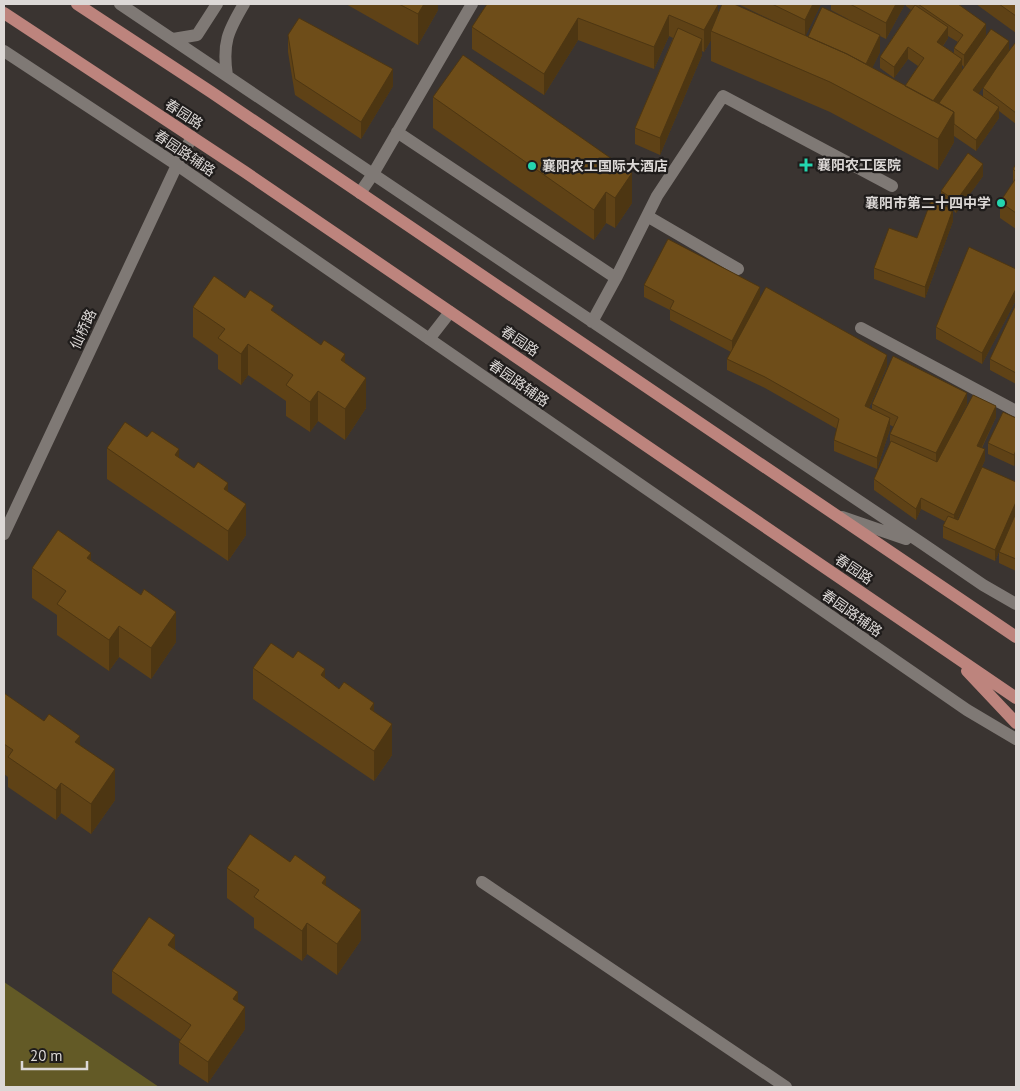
<svg xmlns="http://www.w3.org/2000/svg" width="1020" height="1091" font-family="'PT Sans','Noto Sans SC',sans-serif">
  <style>
    .green { fill: #635a26 }
    .lines { fill: none; stroke-linecap: round; stroke-linejoin: round }
    .minor { stroke: #7f7975; stroke-width: 12 }
    .major { stroke: #bd847d; stroke-width: 12 }
    .wall { fill: #5f4216; fill-rule: evenodd }
    .shaded-wall { fill: #4d3612 }
    .building { fill: #6e4d19; stroke: #4d3612 }
    .poi-dot { fill: #24d5ae; stroke: #1f1c1b; stroke-width: 2 }
    .labels { text-anchor: middle; stroke-width: 4.5; stroke-linejoin: round; paint-order: stroke }
    .street-label { font-size: 14px; fill: #dcd8d6; stroke: #1f1c1b }
    .poi-label { font-size: 14px; font-weight: bold; fill: #dcd8d6; stroke: #1f1c1b; text-anchor: start }
  </style>
  <rect width="100%" height="100%" fill="#3a3431"/>
  <!-- green -->
  <path class="green" d="M4,982L159,1087H4Z"/>
  <g class="lines">
    <!-- minor -->
    <path class="minor" d="M120,4L923,544L983,585L1016,604
      M173,39L197,35L217,4
      M4,51L177,165L967,710L1016,739
      M227,76C222,43 228,31 244,4
      M397,132L616,278L592,322
      M360,193L373,174L472,4
      M647,216L738,269
      M616,278L657,196L723,96L892,186
      M861,328L1016,411
      M429,339L450,312
      M842,517L906,539
      M4,534L177,165L192,137
      M482,882L786,1087"/>
    <!-- major -->
    <path class="major" d="M77,4L211,92L1016,637
      M4,13L245,172L1016,698
      M967,671L1016,723"/>
  </g>
  <!-- wall -->
  <path class="wall" d="M346,4H438V10L418,45Z
    M487,4L718,14L782,25L738,4H821L805,36L808,37L848,19L831,10V4H905L886,39L880,36V52L872,68L905,86L918,66L908,59L894,78L880,68V57L911,10L906,6V4H958L986,35L964,67L962,65V70L1009,52L1016,44V124L999,111V118L976,151L954,136V142L938,170L830,112L711,61V40L704,52L702,51V55L660,155L635,144V128L673,38L669,36L654,69L578,40L544,95L472,49V27ZM948,36L958,42L954,48V53L943,46L948,38ZM989,79L983,88V97L978,94Z
    M976,4H1016V33Z
    M288,35L393,86L361,139L295,95L288,52Z
    M433,97L632,203L615,228L606,223L594,240L433,128Z
    M1016,164V229L1000,218V202L1013,183V169Z
    M983,176L956,213L953,210V221L925,298L874,279V268L917,238L950,208L941,202V191Z
    M1016,269V300L982,364L936,339V327Z
    M644,285L760,298L887,366L869,408L872,410V404H967L950,437L996,417L982,448L985,460L957,520H958L1016,482V571L999,563V552L1011,524L995,561L943,538V526L946,522L921,509L916,520L874,490V479L890,443V434L894,427L890,425V429L877,469L834,451V440L837,429L765,388L727,370V359L731,352L670,320V310L644,297Z
    M245,298L274,312L345,363L366,408L345,440L318,421L310,432L286,416V401L248,375L241,385L218,369V355L193,337V307Z
    M1016,304V384L990,370V359Z
    M1016,418V461L1014,466L988,454V443Z
    M107,448L179,458L228,492L246,535L228,561L107,479Z
    M91,560L176,642L151,679L119,657L109,671L57,635V615L32,598V568Z
    M293,658L325,679L374,712L392,755L374,781L253,699V668Z
    M4,694L80,745L115,800L91,834L61,813L56,820L8,787V777L4,774Z
    M227,868L326,886L361,940L337,975L307,954L302,961L254,928V918L227,898Z
    M175,949L238,1002L245,1029L208,1083L179,1064V1042L181,1040L112,993V971Z"/>
  <!-- shaded-wall -->
  <path class="shaded-wall" d="M424,4H438V10L418,45V14Z
    M813,4H821L805,37V20Z
    M896,4H905L886,39V23Z
    M718,5V27L711,31V40L704,52V30Z
    M669,15V36L654,69V47Z
    M578,18V40L544,95V74Z
    M986,24V35L964,67V55Z
    M948,27V38L937,54V42Z
    M880,35V52L865,83V67Z
    M702,39V55L660,155V138Z
    M1009,41V52L973,101V90Z
    M908,47V59L894,78V67Z
    M962,59V70L928,119V108Z
    M393,69V86L361,139V122Z
    M999,107V118L976,151V140Z
    M954,112V142L938,170V139Z
    M983,164V176L956,213V201Z
    M632,173V203L615,228V198Z
    M606,192V223L594,240V210Z
    M953,209V221L925,298V287Z
    M760,287V298L732,352V341Z
    M1016,289V300L982,364V353Z
    M248,344V375L241,385V354Z
    M345,354V385L341,360Z
    M887,355V366L865,417V406Z
    M366,378V408L345,440V409Z
    M318,391V421L310,432V402Z
    M967,393V404L936,465V453Z
    M996,406V417L977,457V446Z
    M890,418V429L877,469V458Z
    M179,449V479L175,455Z
    M985,449V460L954,526V515Z
    M1016,450V461L1014,466V455Z
    M228,483V513L224,489Z
    M921,498V509L916,520V509Z
    M1016,502V513L995,561V550Z
    M246,504V535L228,561V531Z
    M91,553V583L87,558Z
    M176,612V642L151,679V648Z
    M119,626V657L109,671V640Z
    M325,669V700L321,675Z
    M374,703V733L370,709Z
    M392,724V755L374,781V751Z
    M80,736V767L75,742Z
    M115,769V800L91,834V804Z
    M61,783V813L56,820V790Z
    M326,877V907L322,883Z
    M361,910V940L337,975V944Z
    M307,923V954L302,961V931Z
    M175,935V956L168,945Z
    M238,992V1014L233,999Z
    M245,1007V1029L208,1083V1062Z"/>
  <!-- building -->
  <path class="building" d="M399,4H424L418,14Z
    M487,4H715L718,5L704,30L669,15L654,47L578,18L544,74L472,27Z
    M722,4H734L847,54L954,112L938,139L830,82L711,31Z
    M772,4H813L805,20Z
    M850,4H896L886,23Z
    M918,4H958L986,24L964,55L954,48L963,35Z
    M999,4H1016V16Z
    M915,5L948,27L937,42L962,59L933,101L905,86L924,58L908,47L894,67L880,57Z
    M822,7L880,35L866,64L847,54L808,37Z
    M299,18L393,69L361,122L295,79L288,35Z
    M678,28L702,39L660,138L635,128Z
    M991,29L1009,41L973,90L999,107L976,140L954,124V112L939,103Z
    M1015,43L1016,44V113L983,88L997,67Z
    M463,55L632,173L615,198L606,192L594,210L433,97Z
    M968,153L983,164L956,201L941,191Z
    M1016,164V172L1013,169Z
    M1016,178V213L1000,202Z
    M931,201L953,209L925,287L874,268L889,228L917,238Z
    M668,239L760,287L732,341L670,309L674,301L644,285Z
    M969,247L1016,269V289L982,353L936,327Z
    M214,276L245,298L250,290L274,306L271,310L321,345L324,340L345,354L341,360L366,378L345,409L318,391L310,402L286,385L293,375L248,344L241,354L218,338L225,329L193,307Z
    M766,287L887,355L865,406L890,418L877,458L834,440L839,419L765,377L727,359Z
    M1016,304V373L990,359Z
    M893,356L967,393L936,453L890,434L898,417L872,404Z
    M973,395L996,406L977,446L985,449L954,515L921,498L916,509L874,479L891,441L937,462Z
    M1003,412L1016,418V450L1014,455L988,443Z
    M125,422L147,437L152,431L179,449L175,455L194,468L198,462L228,483L224,489L246,504L228,531L107,448Z
    M982,467L1016,482V502L995,550L943,526L948,516L958,520Z
    M1016,513V559L999,552Z
    M58,530L91,553L87,558L141,595L144,589L176,612L151,648L119,626L109,640L57,604L66,591L32,568Z
    M271,643L293,658L298,651L325,669L321,675L339,689L344,682L374,703L370,709L392,724L374,751L253,668Z
    M4,693L44,721L49,714L80,736L75,742L115,769L91,804L61,783L56,790L8,757L13,750L4,744Z
    M250,834L290,862L295,855L326,877L322,883L361,910L337,944L307,923L302,931L254,897L259,890L227,868Z
    M149,917L175,935L168,945L238,992L233,999L245,1007L208,1062L179,1042L191,1025L112,971Z"/>
  <!-- markers -->
  <g class="poi-dot">
    <path d="M803.5 157.5h5v5h5v5h-5v5h-5v-5h-5v-5h5z"/>
    <circle cx="532" cy="166" r="5"/>
    <circle cx="1001" cy="203" r="5"/>
  </g>
  <g class="labels">
    <!-- street labels -->
    <g class="street-label">
      <text transform="translate(184 114) rotate(33)" y="5">春园路</text>
      <text transform="translate(185 153) rotate(34)" y="5">春园路辅路</text>
      <text transform="translate(83 329) rotate(-65)" y="5">仙桥路</text>
      <text transform="translate(520 341) rotate(34)" y="5">春园路</text>
      <text transform="translate(519 383) rotate(35)" y="5">春园路辅路</text>
      <text transform="translate(854 569) rotate(34)" y="5">春园路</text>
      <text transform="translate(852 613) rotate(35)" y="5">春园路辅路</text>
    </g>
    <!-- poi labels -->
    <g class="poi-label">
      <text x="817" y="170">襄阳农工医院</text>
      <text x="542" y="171">襄阳农工国际大酒店</text>
      <text x="991" y="208" text-anchor="end">襄阳市第二十四中学</text>
    </g>
  </g>
  <!-- border -->
  <rect width="1020" height="1091" fill="none" stroke="#dcd8d6" stroke-width="10"/>
  <!-- scale -->
  <path d="M22 1061v8h65v-8" fill="none" stroke="#dcd8d6" stroke-width="2.5"/>
  <text x="30" y="1061" font-size="15" fill="#dcd8d6" stroke="#1f1c1b" stroke-width="4" paint-order="stroke">20 m</text>
</svg>
